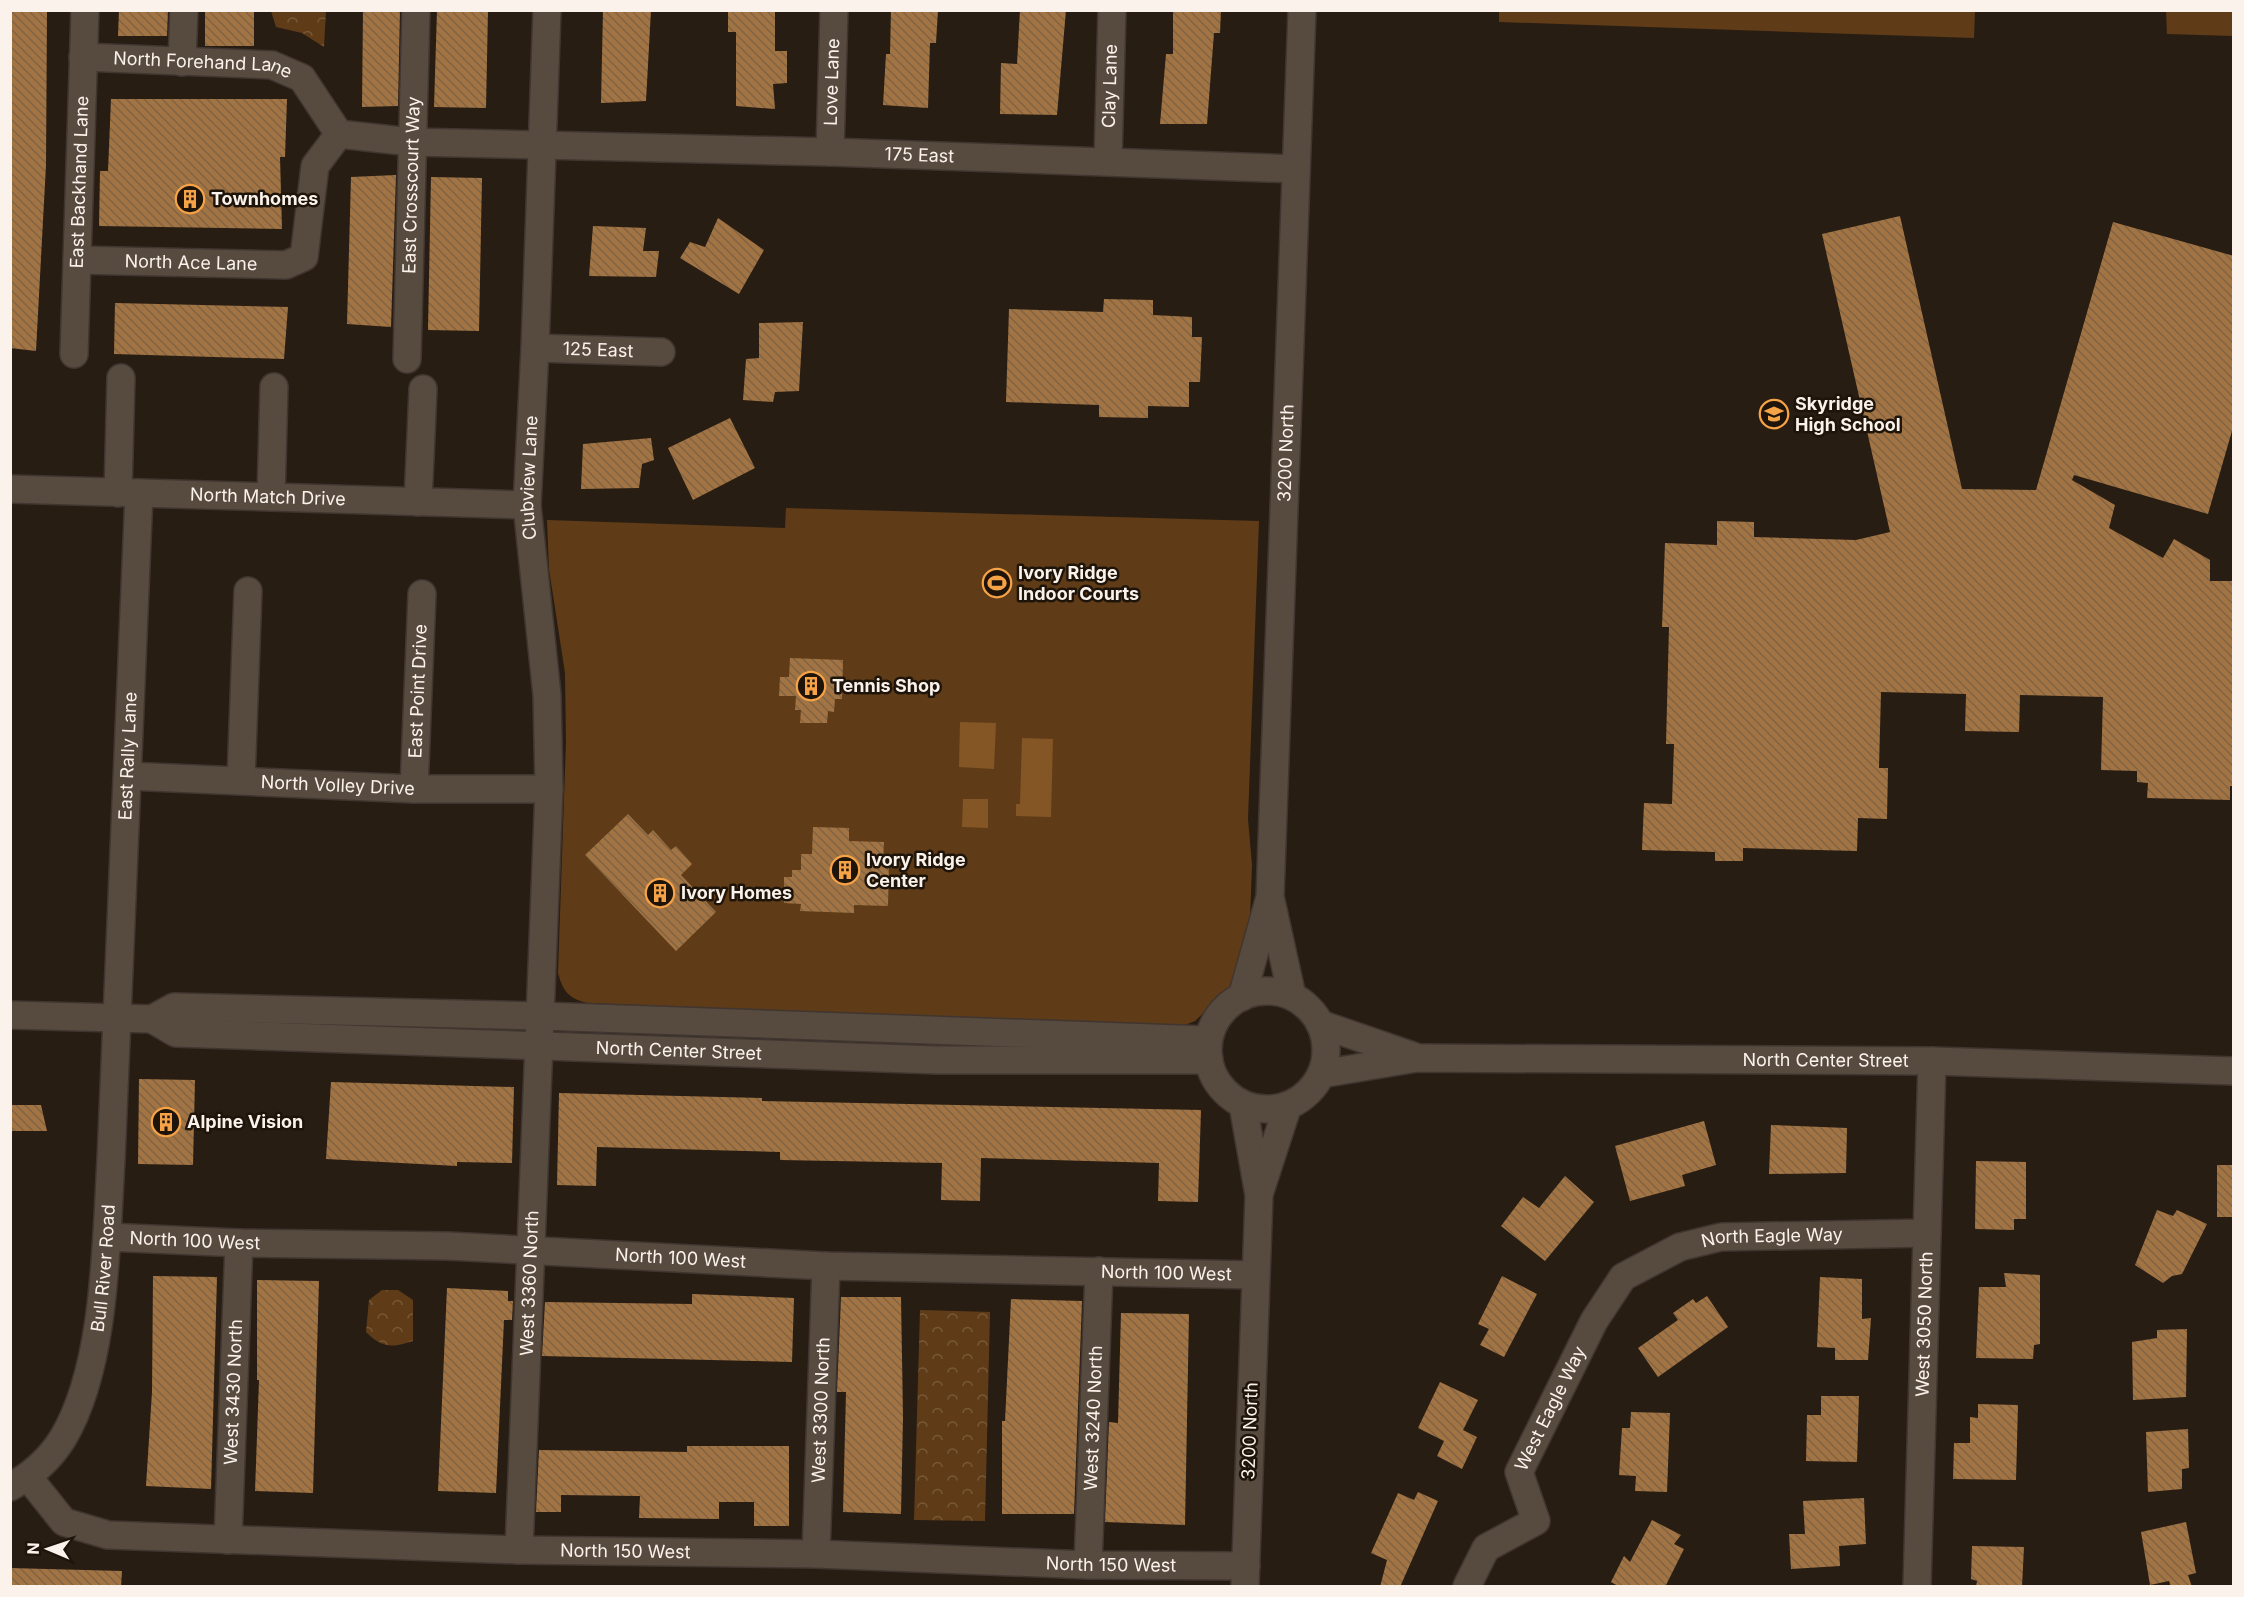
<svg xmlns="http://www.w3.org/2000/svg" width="2244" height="1597" font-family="Inter,sans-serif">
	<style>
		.park { fill: url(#park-crowns) }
		.garden { fill: #5f3c17 }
		.water { fill: #845625 }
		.building { fill: url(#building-back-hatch) }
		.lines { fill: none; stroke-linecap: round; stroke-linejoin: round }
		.minor-casing { stroke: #403630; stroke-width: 30 }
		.minor { stroke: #574a3f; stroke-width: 27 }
		.labels { text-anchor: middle; stroke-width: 5; stroke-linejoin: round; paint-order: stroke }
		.street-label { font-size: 18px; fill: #faf2eb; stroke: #1e140a }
		.poi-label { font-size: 18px; font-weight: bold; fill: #faf2eb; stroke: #1e140a; text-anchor: start }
	</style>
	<defs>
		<pattern id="park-crowns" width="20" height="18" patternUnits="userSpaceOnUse" patternTransform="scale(1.5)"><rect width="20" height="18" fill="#5f3c17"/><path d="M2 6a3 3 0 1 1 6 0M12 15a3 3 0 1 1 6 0" fill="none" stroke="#775939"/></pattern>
		<pattern id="building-back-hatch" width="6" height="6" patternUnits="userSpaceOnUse" patternTransform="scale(1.5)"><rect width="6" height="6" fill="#a37443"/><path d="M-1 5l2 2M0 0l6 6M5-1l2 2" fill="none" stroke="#806344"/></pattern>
	</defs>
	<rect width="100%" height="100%" fill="#281d13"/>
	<path class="park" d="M 271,11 L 326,11 L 324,47 L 302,33 L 276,27 Z
		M 382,1290 L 398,1290 L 413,1300 L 413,1341 C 392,1348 382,1348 366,1332 L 369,1300 Z
		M 920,1310 L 990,1312 L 985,1521 L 914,1520 Z"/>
	<path class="garden" d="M 1499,11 L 1974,10 L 1975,11 L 1974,38 L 1499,22 Z
		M 2166,11 L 2233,11 L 2233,36 L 2167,34 Z
		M 786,508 L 1259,521 L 1248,819 L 1252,865 L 1249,945 L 1237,981 L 1195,1021 L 1180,1027 L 587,1003 C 568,998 563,991 558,973 L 566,742 L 565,673 L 549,569 L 547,520 L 785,528 Z"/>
	<path class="water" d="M 960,722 L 996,723 L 994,769 L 959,767 Z
		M 1022,738 L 1053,739 L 1051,817 L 1016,816 L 1016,804 L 1020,804 Z
		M 963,799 L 988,799 L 988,828 L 962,827 Z"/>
	<path class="building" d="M 10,10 L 47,10 L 46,165 L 36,351 L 10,348 Z
		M 119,10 L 168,10 L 167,36 L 118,36 Z
		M 205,10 L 254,10 L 254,46 L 205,46 Z
		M 363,10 L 400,10 L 398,106 L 362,107 Z
		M 437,10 L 488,10 L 486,108 L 434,107 Z
		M 603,10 L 651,10 L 646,101 L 601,103 Z
		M 728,10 L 775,10 L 775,51 L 787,51 L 787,83 L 773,84 L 775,109 L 736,106 L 736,32 L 728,32 Z
		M 891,10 L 938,10 L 936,43 L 930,43 L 928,108 L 883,105 L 886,54 L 890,54 Z
		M 1020,10 L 1066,10 L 1057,115 L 1000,114 L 1001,63 L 1017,64 Z
		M 1173,10 L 1221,10 L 1220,33 L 1214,33 L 1207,124 L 1160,124 L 1166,54 L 1173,54 Z
		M 111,99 L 287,99 L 285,157 L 280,157 L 282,229 L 99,226 L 100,171 L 108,171 Z
		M 396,175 L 391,327 L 347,324 L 351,177 Z
		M 431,177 L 482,178 L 479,331 L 428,330 Z
		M 1900,216 L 1962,489 L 2036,490 L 2113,222 L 2234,256 L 2234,424 L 2208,514 L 2074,475 L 2072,480 L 2115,505 L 2109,528 L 2163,558 L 2174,539 L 2210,560 L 2210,581 L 2234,581 L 2234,786 L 2230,786 L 2230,800 L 2147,798 L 2148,783 L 2137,782 L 2137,771 L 2101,770 L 2103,697 L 2020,695 L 2019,732 L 1965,731 L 1966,694 L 1881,692 L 1879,768 L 1888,768 L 1887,819 L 1858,818 L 1857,851 L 1743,848 L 1743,861 L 1715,861 L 1715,852 L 1642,850 L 1644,803 L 1672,804 L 1674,744 L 1666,744 L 1669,627 L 1662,627 L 1665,543 L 1717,545 L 1717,521 L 1754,522 L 1754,537 L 1856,540 L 1890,532 L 1822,234 Z
		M 718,218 L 764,250 L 739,294 L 680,258 L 690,242 L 705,247 Z
		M 593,226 L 646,228 L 643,251 L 659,251 L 656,277 L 589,276 Z
		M 1104,299 L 1153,300 L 1153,315 L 1192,317 L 1192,337 L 1202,337 L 1200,382 L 1189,382 L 1189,407 L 1148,406 L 1148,418 L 1099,417 L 1099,405 L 1006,402 L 1009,309 L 1103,312 Z
		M 115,303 L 288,307 L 284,359 L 114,354 Z
		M 803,322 L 799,391 L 775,392 L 773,402 L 743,400 L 746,359 L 759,358 L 759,323 Z
		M 730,418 L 755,468 L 693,500 L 668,448 Z
		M 651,438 L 654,460 L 642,464 L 639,488 L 581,489 L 583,444 Z
		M 790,658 L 843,660 L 842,699 L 835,699 L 834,712 L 828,711 L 827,723 L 800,723 L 801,710 L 795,710 L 796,696 L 779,696 L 780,677 L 789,677 Z
		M 628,814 L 648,835 L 653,830 L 671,850 L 676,846 L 692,864 L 681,875 L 716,912 L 676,951 L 585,855 Z
		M 813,827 L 849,828 L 849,841 L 884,842 L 883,862 L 889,863 L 888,906 L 854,905 L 854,913 L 800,911 L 801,904 L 784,903 L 784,877 L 792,877 L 792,870 L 801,870 L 801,854 L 812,854 Z
		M 139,1079 L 195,1080 L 193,1165 L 138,1164 Z
		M 331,1082 L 514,1087 L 512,1163 L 457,1162 L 457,1166 L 326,1159 Z
		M 559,1093 L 762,1098 L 762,1101 L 1201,1110 L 1198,1202 L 1158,1201 L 1159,1163 L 981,1158 L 980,1201 L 941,1200 L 942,1163 L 780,1160 L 780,1152 L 597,1147 L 596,1186 L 557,1185 Z
		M 10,1105 L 41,1105 L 47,1131 L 10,1131 Z
		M 1704,1121 L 1716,1165 L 1682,1175 L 1685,1186 L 1630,1201 L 1615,1146 Z
		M 1771,1125 L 1847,1128 L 1846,1173 L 1769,1174 Z
		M 1976,1161 L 2026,1162 L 2026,1219 L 2014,1219 L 2014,1230 L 1975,1229 Z
		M 2217,1165 L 2234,1165 L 2234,1217 L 2217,1217 Z
		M 1565,1176 L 1594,1202 L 1545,1261 L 1501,1226 L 1523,1197 L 1539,1208 Z
		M 2157,1210 L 2173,1216 L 2177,1210 L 2207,1224 L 2182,1274 L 2172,1276 L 2163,1283 L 2135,1265 Z
		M 2004,1273 L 2040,1275 L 2040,1344 L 2034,1345 L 2033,1359 L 1976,1358 L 1979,1287 L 2006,1287 Z
		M 153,1276 L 217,1277 L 211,1489 L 146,1486 L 152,1392 Z
		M 1502,1276 L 1537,1294 L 1504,1357 L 1480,1345 L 1489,1329 L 1478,1324 Z
		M 1820,1277 L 1862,1279 L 1862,1319 L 1871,1318 L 1868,1360 L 1835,1360 L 1835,1348 L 1817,1347 Z
		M 257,1280 L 319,1281 L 313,1493 L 255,1491 L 259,1380 L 257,1380 Z
		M 447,1288 L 508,1291 L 508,1301 L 513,1301 L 512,1320 L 504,1320 L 496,1493 L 438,1491 Z
		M 692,1294 L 794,1298 L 792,1362 L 542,1356 L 545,1302 L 692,1304 Z
		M 1707,1296 L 1728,1327 L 1658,1377 L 1638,1348 L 1678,1320 L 1673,1313 L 1693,1299 L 1696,1303 Z
		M 841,1297 L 901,1297 L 903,1417 L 901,1514 L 843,1512 L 846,1392 L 837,1392 Z
		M 1011,1299 L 1082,1301 L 1074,1514 L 1002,1514 L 1002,1421 L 1005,1421 Z
		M 1121,1313 L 1189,1314 L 1185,1525 L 1105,1522 L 1109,1422 L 1118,1423 Z
		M 2187,1329 L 2186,1397 L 2133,1400 L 2132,1342 L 2157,1338 L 2157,1330 Z
		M 1440,1382 L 1478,1400 L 1463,1430 L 1477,1437 L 1462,1469 L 1437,1456 L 1444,1441 L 1418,1428 Z
		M 1821,1396 L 1859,1396 L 1857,1462 L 1806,1461 L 1807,1415 L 1821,1415 Z
		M 1978,1404 L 2018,1405 L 2016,1480 L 1953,1479 L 1954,1443 L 1970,1443 L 1970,1417 L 1978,1418 Z
		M 1631,1412 L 1670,1413 L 1667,1492 L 1635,1491 L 1636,1476 L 1619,1475 L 1622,1428 L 1630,1428 Z
		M 2188,1429 L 2189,1468 L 2182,1469 L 2182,1489 L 2148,1492 L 2146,1432 Z
		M 687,1446 L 789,1446 L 789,1526 L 754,1526 L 754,1502 L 719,1502 L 719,1519 L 639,1518 L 640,1496 L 561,1495 L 561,1512 L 536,1512 L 539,1450 L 687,1452 Z
		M 1418,1492 L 1438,1501 L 1400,1587 L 1380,1587 L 1387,1560 L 1371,1553 L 1398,1493 L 1414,1500 Z
		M 1864,1498 L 1866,1544 L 1839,1546 L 1840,1566 L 1791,1569 L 1789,1534 L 1805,1534 L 1803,1501 Z
		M 1652,1520 L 1681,1535 L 1674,1544 L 1684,1549 L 1665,1587 L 1620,1587 L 1611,1582 L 1624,1556 L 1630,1562 Z
		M 2186,1522 L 2196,1573 L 2188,1575 L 2192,1587 L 2171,1587 L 2169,1581 L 2150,1585 L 2141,1532 Z
		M 1972,1546 L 2024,1547 L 2022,1587 L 1976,1587 L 1977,1581 L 1971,1579 Z
		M 10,1568 L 122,1571 L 121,1587 L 10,1587 Z"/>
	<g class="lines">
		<g class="minor-casing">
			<g id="minor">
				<path id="s1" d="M 83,57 L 272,65 L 302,78 L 339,134 L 411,142 L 830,152 L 1296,169"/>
				<path d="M 182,62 L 184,10"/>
				<path id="s2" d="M 830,152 L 834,10"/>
				<path id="s3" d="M 1108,161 L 1112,10"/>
				<path id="s4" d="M 77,260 L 286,265 L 304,257 L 315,166 L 339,134"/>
				<path id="s5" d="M 535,348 L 661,352"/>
				<path id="s6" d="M 74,354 L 85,10"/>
				<path id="s7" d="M 407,359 L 416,10"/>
				<path id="s8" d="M 10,489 L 527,505"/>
				<path d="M 118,493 L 121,378"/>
				<path d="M 271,497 L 274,387"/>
				<path d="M 418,502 L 423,389"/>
				<path id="s9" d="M 128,776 L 414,789 L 549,789"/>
				<path d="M 241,780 L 248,591"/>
				<path id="s10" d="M 414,789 L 422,594"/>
				<path d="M 1271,901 L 1292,996"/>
				<circle cx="1267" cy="1050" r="59"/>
				<path id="s11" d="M 1242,997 L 1270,897 L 1302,10"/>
				<path d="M 10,1015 L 152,1019 L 174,1007 L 540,1016 L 1208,1040"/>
				<path id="s12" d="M 152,1019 L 176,1033 L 937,1060 L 1209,1060"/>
				<path d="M 1320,1024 L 1413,1056"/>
				<path id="s13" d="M 1321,1074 L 1417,1058 L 1932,1061 L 2234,1071"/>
				<path d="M 1243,1105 L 1259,1195 L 1245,1586"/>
				<path d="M 1260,1191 L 1288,1105"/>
				<path id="s14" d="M 107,1237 L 239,1243 L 448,1246 L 826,1266 L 1255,1275"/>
				<path id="s15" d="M 28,1477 L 64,1522 L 108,1535 L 519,1550 L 816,1554 L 1088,1565 L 1246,1566"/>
				<path id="s16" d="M 10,1487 C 32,1475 50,1459 63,1438 C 106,1366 106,1243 111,1160 L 139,493"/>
				<path id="s17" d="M 228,1540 L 239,1243"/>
				<path id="s18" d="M 519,1550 L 549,789 L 547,695 L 527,505 L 535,348 L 547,10"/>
				<path id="s19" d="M 816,1554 L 826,1266"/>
				<path id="s20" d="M 1088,1565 L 1099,1271"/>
				<path id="s21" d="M 1467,1586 L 1486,1548 L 1536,1521 L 1519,1472 L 1594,1321 L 1623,1277 L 1680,1247 L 1721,1237 L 1927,1233"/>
				<path id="s22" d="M 1917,1586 L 1932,1061"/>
			</g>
		</g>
		<use href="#minor" class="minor"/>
	</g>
	<defs>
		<g id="building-ring" transform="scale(1.5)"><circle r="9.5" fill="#1e140a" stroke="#f6a247" stroke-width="1.5"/><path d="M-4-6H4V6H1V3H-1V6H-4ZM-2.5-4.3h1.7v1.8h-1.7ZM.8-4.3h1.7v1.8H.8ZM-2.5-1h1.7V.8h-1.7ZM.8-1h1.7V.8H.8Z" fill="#f6a247"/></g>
		<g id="school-ring" transform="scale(1.5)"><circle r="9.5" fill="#1e140a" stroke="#f6a247" stroke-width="1.5"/><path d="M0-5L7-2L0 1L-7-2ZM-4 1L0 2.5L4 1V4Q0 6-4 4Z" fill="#f6a247"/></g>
		<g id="stadium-ring" transform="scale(1.5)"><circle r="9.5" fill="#1e140a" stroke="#f6a247" stroke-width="1.5"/><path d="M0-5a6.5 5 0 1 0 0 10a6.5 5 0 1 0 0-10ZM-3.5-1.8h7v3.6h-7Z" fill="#f6a247"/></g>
	</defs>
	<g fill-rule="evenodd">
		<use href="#building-ring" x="190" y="199"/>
		<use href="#school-ring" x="1774" y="414"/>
		<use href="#stadium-ring" x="997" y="583"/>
		<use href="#building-ring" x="811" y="686"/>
		<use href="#building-ring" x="845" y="870"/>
		<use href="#building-ring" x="660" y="893"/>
		<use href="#building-ring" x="166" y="1122"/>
	</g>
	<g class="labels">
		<g class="street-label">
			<text dy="6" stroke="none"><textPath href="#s1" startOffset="120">North Forehand Lane</textPath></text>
			<text dy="6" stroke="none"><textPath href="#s2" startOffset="70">Love Lane</textPath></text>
			<text dy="6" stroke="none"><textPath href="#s3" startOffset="75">Clay Lane</textPath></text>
			<text dy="6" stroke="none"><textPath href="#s1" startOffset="870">175 East</textPath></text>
			<text dy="6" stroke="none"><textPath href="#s6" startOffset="172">East Backhand Lane</textPath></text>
			<text dy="6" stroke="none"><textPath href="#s7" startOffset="174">East Crosscourt Way</textPath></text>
			<text dy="6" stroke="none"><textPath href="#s4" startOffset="114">North Ace Lane</textPath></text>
			<text dy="6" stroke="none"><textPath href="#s5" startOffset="63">125 East</textPath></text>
			<text dy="6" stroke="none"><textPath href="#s11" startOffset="548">3200 North</textPath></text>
			<text dy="6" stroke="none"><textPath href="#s18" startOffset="1074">Clubview Lane</textPath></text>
			<text dy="6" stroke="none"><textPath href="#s8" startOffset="258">North Match Drive</textPath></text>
			<text dy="6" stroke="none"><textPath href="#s10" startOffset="98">East Point Drive</textPath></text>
			<text dy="6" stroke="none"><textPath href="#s16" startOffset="762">East Rally Lane</textPath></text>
			<text dy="6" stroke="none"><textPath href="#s9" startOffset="210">North Volley Drive</textPath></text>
			<text dy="6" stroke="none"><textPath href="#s12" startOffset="531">North Center Street</textPath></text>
			<text dy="6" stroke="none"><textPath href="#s13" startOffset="506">North Center Street</textPath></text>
			<text dy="6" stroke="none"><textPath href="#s21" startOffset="530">North Eagle Way</textPath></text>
			<text dy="6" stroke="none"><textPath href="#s14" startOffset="88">North 100 West</textPath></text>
			<text dy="6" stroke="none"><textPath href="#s14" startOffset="574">North 100 West</textPath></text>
			<text dy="6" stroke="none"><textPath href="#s16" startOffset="249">Bull River Road</textPath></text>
			<text dy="6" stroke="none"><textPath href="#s14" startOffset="1060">North 100 West</textPath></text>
			<text dy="6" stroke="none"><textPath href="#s18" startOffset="267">West 3360 North</textPath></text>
			<text dy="6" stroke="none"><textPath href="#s22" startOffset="262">West 3050 North</textPath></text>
			<text dy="6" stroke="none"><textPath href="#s17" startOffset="148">West 3430 North</textPath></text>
			<text dy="6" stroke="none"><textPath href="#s21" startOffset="222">West Eagle Way</textPath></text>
			<text dy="6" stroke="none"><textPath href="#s19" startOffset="144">West 3300 North</textPath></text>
			<text dy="6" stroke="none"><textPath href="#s20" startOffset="147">West 3240 North</textPath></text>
			<text transform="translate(1250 1431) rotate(-88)" y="6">3200 North</text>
			<text dy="6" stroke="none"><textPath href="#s15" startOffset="621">North 150 West</textPath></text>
			<text dy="6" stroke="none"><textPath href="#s15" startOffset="1107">North 150 West</textPath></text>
		</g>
		<g class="poi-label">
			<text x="211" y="205">Townhomes</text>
			<text x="1795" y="410">Skyridge<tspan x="1795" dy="21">High School</tspan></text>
			<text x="1018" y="579">Ivory Ridge<tspan x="1018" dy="21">Indoor Courts</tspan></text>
			<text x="832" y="692">Tennis Shop</text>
			<text x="866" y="866">Ivory Ridge<tspan x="866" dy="21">Center</tspan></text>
			<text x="681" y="899">Ivory Homes</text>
			<text x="187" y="1128">Alpine Vision</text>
		</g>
	</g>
	<rect width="2244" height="1597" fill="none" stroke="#faf2eb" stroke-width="24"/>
	<g transform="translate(48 1549) rotate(272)" stroke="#1e140a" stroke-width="4.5" paint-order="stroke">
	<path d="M0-4.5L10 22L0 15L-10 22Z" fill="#faf2eb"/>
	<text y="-9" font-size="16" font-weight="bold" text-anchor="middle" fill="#faf2eb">N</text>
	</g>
</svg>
